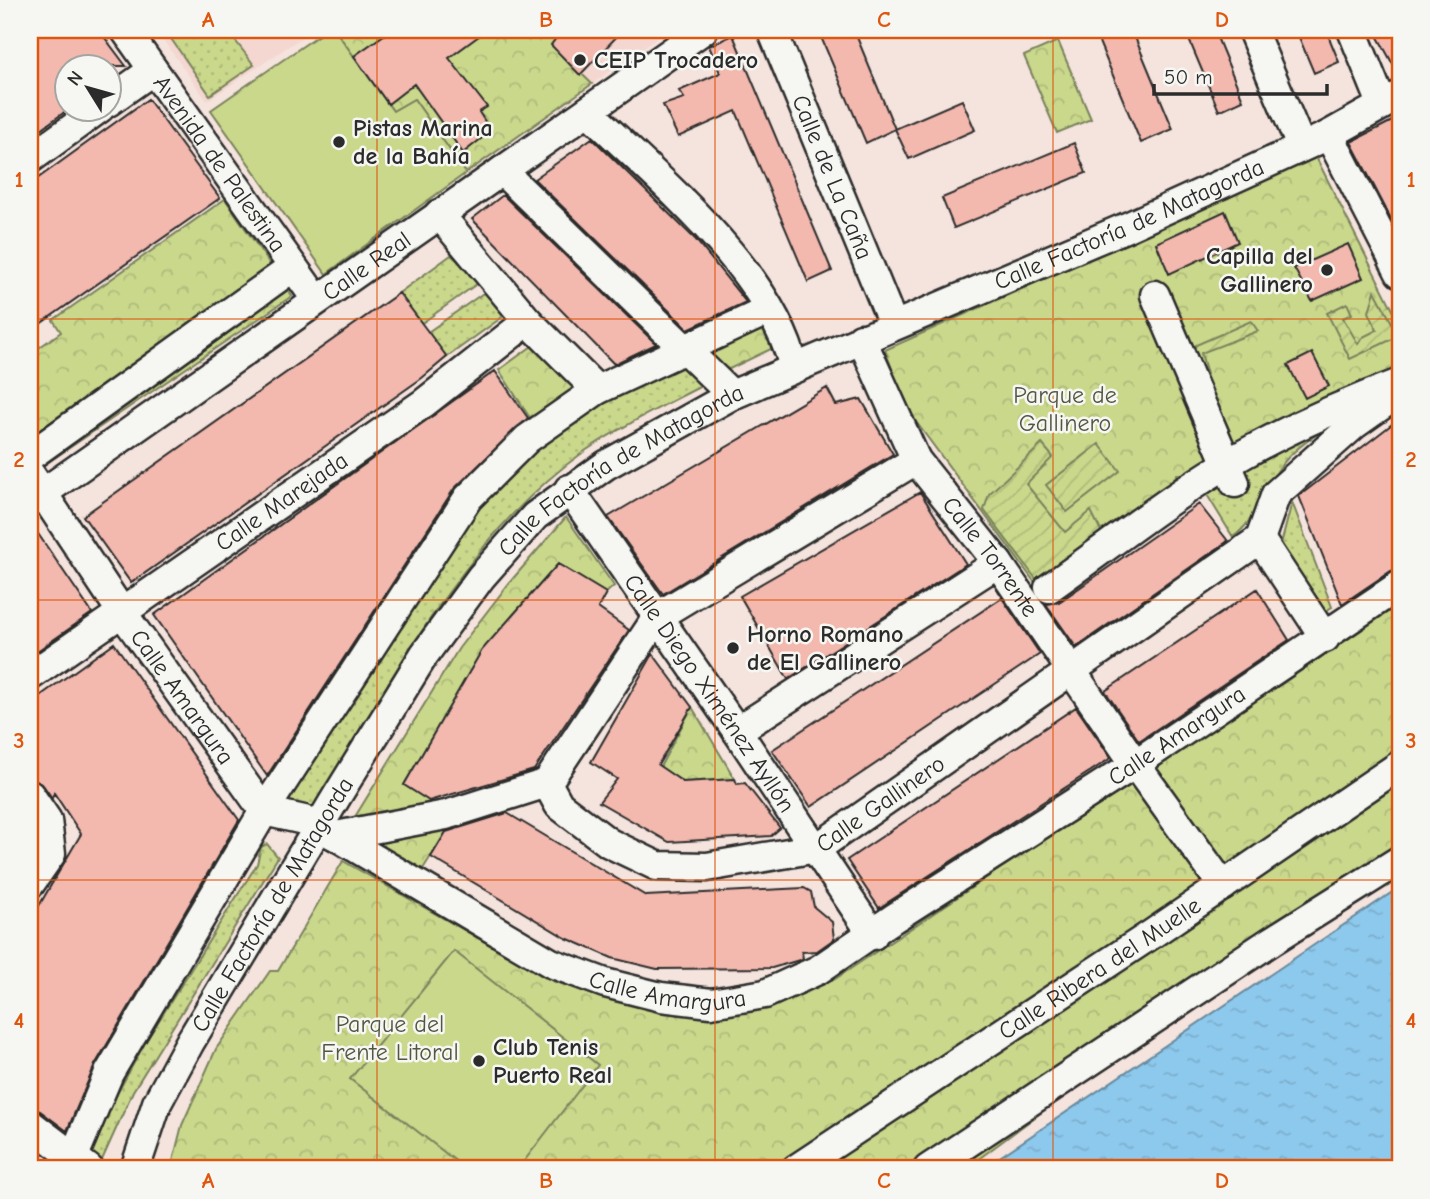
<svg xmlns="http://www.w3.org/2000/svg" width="1430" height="1199" font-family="'Comic Neue',sans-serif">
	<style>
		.built { fill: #f4d7d0 }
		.grass { fill: url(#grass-dots); stroke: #7a825c; stroke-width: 2 }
		.park { fill: url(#park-crowns); stroke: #7a825c; stroke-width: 2 }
		.garden { fill: url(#garden-furrows); stroke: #7a825c; stroke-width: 2 }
		.pitch { fill: #cad88c; stroke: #7a825c; stroke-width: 2 }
		.water { fill: url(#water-ripples); stroke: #668a9f; stroke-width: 2 }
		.building { fill: #f3b9ae; stroke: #2b2b2b; stroke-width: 2 }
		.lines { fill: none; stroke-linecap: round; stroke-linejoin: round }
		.minor-casing { stroke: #2b2b2b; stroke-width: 33 }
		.minor { stroke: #f6f6f2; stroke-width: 28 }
		.grid { fill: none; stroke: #df570e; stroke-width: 2; stroke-opacity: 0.55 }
		.poi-dot { fill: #2b2b2b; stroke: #f6f6f2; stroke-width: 2.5 }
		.labels { text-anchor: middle; stroke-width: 5; stroke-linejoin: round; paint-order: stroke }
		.poi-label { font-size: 24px; font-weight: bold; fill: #2b2b2b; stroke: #f6f6f2; text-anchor: start }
		.street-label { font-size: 24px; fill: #2b2b2b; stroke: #f6f6f2 }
		.park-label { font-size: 24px; fill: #535643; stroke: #f6f6f2 }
		.neatline { fill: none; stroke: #df570e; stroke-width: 2.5 }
		.grid-label { font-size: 23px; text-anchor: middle; font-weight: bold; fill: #df570e }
	</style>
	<defs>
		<pattern id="grass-dots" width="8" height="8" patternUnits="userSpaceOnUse" patternTransform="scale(1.75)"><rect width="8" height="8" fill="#cad88c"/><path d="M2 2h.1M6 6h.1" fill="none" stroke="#aeba79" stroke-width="1.8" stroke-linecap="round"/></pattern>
		<pattern id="park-crowns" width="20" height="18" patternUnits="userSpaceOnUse" patternTransform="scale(1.75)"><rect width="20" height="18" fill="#cad88c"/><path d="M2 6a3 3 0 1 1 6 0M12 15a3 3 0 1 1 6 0" fill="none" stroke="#aeba79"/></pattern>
		<pattern id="garden-furrows" width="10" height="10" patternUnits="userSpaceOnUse" patternTransform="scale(1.75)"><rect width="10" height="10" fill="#cad88c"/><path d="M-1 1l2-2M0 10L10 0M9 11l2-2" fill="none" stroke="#aeba79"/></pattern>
		<pattern id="water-ripples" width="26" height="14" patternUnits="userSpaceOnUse" patternTransform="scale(1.75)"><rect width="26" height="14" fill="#8dc9ed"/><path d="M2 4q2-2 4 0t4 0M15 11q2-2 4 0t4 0" fill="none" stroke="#7aadcb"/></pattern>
	</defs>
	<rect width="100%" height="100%" fill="#f5e4de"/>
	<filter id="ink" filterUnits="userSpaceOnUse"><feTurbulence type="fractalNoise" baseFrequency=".0143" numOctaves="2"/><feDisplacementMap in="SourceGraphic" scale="14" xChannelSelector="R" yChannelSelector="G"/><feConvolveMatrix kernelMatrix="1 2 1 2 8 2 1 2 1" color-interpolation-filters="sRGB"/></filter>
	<g filter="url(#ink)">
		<path class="built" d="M 156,30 L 313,30 L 207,101 Z
			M 550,30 L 669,30 L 592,84 L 551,45 L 557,37 Z"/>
		<path class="grass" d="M 165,30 L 227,30 L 254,65 L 210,95 Z
			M 451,255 L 481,281 L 422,323 L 399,293 Z
			M 489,289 L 512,310 L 447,357 L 428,332 Z
			M 686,365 L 705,384 C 665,405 623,425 585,451 C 466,534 385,690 313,813 L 278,807 L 458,533 L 529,447 L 601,398 Z
			M 1341,418 C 1323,431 1299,444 1285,461 C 1264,484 1258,520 1233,537 L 1201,485 Z
			M 1292,502 L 1332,607 L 1317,616 L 1278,556 Z
			M 267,844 L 278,857 L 133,1091 L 98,1169 L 84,1154 L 146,1041 L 257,864 L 261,847 Z"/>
		<path class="park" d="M 335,30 L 549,30 L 557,37 L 552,45 L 592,84 L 466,173 L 414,99 L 393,111 Z
			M 1058,41 L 1091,119 L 1057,133 L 1024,56 Z
			M 1316,157 L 1400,324 L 1400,373 L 1199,475 L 1177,474 L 1163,495 L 1036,584 L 908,411 L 885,350 Z
			M 225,199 L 292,296 L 47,463 L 30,437 L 30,354 L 61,332 L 53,320 Z
			M 759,325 L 773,348 L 719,374 L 700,352 Z
			M 539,341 L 584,383 L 530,418 L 499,370 Z
			M 566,517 L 614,586 L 606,593 L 558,564 L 482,650 L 404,785 L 445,811 L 451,824 L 418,877 L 345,833 L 459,648 L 510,582 Z
			M 1400,601 L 1400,854 L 1344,888 L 965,1169 L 171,1169 L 182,1125 L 216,1049 L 270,971 L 278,971 L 343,861 L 555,982 L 655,1011 L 722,1015 L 835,979 Z
			M 692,707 L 735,779 L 683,782 L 660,767 Z"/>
		<path class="garden" d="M 1375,291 L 1399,336 L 1350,359 L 1327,313 L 1347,303 L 1352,314 L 1343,318 L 1358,344 L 1363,337 L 1377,330 L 1369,312 Z
			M 1251,321 L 1258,331 L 1201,353 L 1207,374 L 1197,381 L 1188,361 L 1196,345 Z
			M 1042,444 L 1053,457 L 1026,484 L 1065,532 L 1091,511 L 1102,533 L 1036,579 L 984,510 L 989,494 Z
			M 1099,444 L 1120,471 L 1067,512 L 1046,485 Z"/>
		<path class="pitch" d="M 326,30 L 335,30 L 393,111 L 414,99 L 466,173 L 326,274 L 211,110 Z
			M 454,951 L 598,1065 L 518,1169 L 466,1169 L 350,1079 Z"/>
		<path class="water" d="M 1400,887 L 1400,1169 L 982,1169 Z"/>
		<path class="building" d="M 30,30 L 99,30 L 126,66 L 66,66 L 66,111 L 30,137 Z
			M 391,30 L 487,30 L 449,58 L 487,107 L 479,112 L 491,131 L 463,153 L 414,84 L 388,104 L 354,56 Z
			M 562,30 L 623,30 L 580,75 L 551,45 Z
			M 818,30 L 854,30 L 895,129 L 866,143 Z
			M 1094,30 L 1132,30 L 1173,129 L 1141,143 Z
			M 1185,30 L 1214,30 L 1243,100 L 1219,111 Z
			M 1296,30 L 1326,30 L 1339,62 L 1314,73 Z
			M 1374,30 L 1400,30 L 1400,77 Z
			M 733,35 L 832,271 L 808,282 L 736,111 L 678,137 L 663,105 L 684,98 L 679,91 L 720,73 L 709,46 Z
			M 148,99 L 220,198 L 30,331 L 30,184 Z
			M 962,100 L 975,130 L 909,159 L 895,129 Z
			M 1400,117 L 1400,236 L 1351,142 Z
			M 592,138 L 696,240 L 746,302 L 688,329 L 534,179 Z
			M 1074,143 L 1086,173 L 954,228 L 942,198 Z
			M 503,195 L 656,344 L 614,364 L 472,219 Z
			M 1225,211 L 1238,242 L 1169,274 L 1156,243 Z
			M 1348,244 L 1363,278 L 1312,301 L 1294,268 Z
			M 399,293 L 447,357 L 422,378 L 131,583 L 83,516 Z
			M 1312,353 L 1329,386 L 1305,398 L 1288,365 Z
			M 495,371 L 528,418 L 454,489 L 267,776 L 154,615 Z
			M 827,388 L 836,405 L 861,399 L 893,454 L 663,594 L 608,517 Z
			M 1400,418 L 1400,569 L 1391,571 L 1342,604 L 1299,496 Z
			M 920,492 L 966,564 L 788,679 L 740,596 Z
			M 1199,504 L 1228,541 L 1076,647 L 1046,604 L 1059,602 Z
			M 30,522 L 92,613 L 30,656 Z
			M 558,564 L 606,593 L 598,608 L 629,630 L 534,770 L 429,801 L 404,785 L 482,650 Z
			M 1257,589 L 1289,640 L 1139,741 L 1105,691 Z
			M 1002,598 L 1040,654 L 811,807 L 772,750 Z
			M 114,643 L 239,820 L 95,1065 L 67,1131 L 40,1111 L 30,1108 L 30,921 L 81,834 L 54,793 L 52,798 L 43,785 L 30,779 L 30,703 Z
			M 653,654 L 692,707 L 658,765 L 683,782 L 735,779 L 737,784 L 745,783 L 780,828 L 771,836 L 669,842 L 599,802 L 617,779 L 591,762 Z
			M 1076,707 L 1111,758 L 879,908 L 847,860 Z
			M 507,813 L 646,896 L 804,888 L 811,892 L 814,907 L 832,922 L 834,939 L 817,951 L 802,952 L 803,959 L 772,968 L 657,969 L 612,958 L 566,938 L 431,857 L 446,832 Z"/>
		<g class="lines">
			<g class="minor-casing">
				<g id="minor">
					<path id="s1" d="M 125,30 L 316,299"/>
					<path id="s2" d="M 772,30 L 893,324"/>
					<path d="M 1252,30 L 1301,146"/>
					<path d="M 1352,30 L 1382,104"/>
					<path d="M 108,102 L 153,70"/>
					<path d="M 588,111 C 659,181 770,269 794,368"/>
					<path d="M 1329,135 L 1400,273"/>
					<path d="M 30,159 L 100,108"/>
					<path d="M 502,171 L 732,395"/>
					<path d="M 439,214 L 528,321 L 597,390"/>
					<path d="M 1155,295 L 1235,483"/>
					<path id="s3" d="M 861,338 L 916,460 L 998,563 L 1135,764 L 1223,886"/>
					<path d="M 30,456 L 292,268"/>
					<path id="s4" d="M 916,460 L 658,616 L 547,783 L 559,805 L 609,843 L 657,866 L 707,867 L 817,848 L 1260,539"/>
					<path id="s5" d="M 30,474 L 121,611 L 264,811 L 304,820 L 336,836 L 551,963 L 605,983 L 661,997 L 711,1003 L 765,994 L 818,970 L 894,918 L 1135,764 L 1400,585"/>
					<path id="s6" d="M 569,489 L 737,731 L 873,935"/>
					<path id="s7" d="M 30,502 L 703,30"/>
					<path d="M 1260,539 L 1276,494 L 1355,424 L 1396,395"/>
					<path d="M 1260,539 L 1325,638"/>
					<path d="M 1049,588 C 1113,543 1175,493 1244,454 C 1294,426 1346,403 1400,383"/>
					<path id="s8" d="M 30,676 L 424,403 L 528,321"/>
					<path d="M 737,731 L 998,563"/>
					<path d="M 30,795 L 47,820 L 51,854 L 30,884"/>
					<path d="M 336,836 L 446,815 L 547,783"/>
					<path d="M 30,1124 L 89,1169"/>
					<path d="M 74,1156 L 109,1073 L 264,811 L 468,498 L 527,439 L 597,390 L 769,310"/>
					<path id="s9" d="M 135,1169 L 157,1103 L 190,1042 L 337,796 L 424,655 L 481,577 L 535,516 L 606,465 L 732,395 L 1127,227 L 1329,135 L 1400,95"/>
					<path id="s10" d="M 796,1169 L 1152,934 L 1400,765"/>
					<path d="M 928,1169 L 1273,940 L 1400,860"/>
				</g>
			</g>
			<use href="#minor" class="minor"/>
		</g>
	</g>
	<path class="grid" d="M 377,30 L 377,1169M 715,30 L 715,1169M 1053,30 L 1053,1169M 30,319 L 1400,319M 30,600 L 1400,600M 30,880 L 1400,880"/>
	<g class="poi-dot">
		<circle cx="580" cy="60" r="7"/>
		<circle cx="339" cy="142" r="7"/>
		<circle cx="1327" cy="270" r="7"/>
		<circle cx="733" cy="648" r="7"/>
		<circle cx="479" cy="1061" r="7"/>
	</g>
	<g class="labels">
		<g class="poi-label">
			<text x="594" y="68">CEIP Trocadero</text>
			<text x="353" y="136">Pistas Marina<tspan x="353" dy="28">de la Bahía</tspan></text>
			<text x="1313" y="264" text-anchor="end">Capilla del<tspan x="1313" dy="28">Gallinero</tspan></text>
			<text x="747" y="642">Horno Romano<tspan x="747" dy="28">de El Gallinero</tspan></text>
			<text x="493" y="1055">Club Tenis<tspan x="493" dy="28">Puerto Real</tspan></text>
		</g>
		<g class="street-label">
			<text dy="8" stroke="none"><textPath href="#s1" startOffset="164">Avenida de Palestina</textPath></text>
			<text dy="8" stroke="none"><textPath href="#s2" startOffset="159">Calle de La Caña</textPath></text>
			<text dy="8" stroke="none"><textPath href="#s9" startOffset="1433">Calle Factoría de Matagorda</textPath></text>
			<text dy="8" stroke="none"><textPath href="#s7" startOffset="411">Calle Real</textPath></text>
			<text dy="8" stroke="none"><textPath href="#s9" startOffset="866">Calle Factoría de Matagorda</textPath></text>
			<text dy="8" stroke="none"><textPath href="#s8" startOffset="306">Calle Marejada</textPath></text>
			<text dy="8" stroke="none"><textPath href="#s3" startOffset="256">Calle Torrente</textPath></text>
			<text dy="8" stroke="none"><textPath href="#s6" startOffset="248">Calle Diego Ximénez Ayllón</textPath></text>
			<text dy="8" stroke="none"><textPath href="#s5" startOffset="270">Calle Amargura</textPath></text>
			<text dy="8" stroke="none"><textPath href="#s5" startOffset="1444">Calle Amargura</textPath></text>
			<text dy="8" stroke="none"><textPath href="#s4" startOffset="882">Calle Gallinero</textPath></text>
			<text dy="8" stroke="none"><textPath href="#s9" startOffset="299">Calle Factoría de Matagorda</textPath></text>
			<text dy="8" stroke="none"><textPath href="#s10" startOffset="364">Calle Ribera del Muelle</textPath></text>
			<text dy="8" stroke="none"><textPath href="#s5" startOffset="858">Calle Amargura</textPath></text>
		</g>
		<g class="park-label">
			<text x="1065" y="403">Parque de<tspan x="1065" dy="28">Gallinero</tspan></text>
			<text x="390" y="1032">Parque del<tspan x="390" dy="28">Frente Litoral</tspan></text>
		</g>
	</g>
	<rect width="1430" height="1199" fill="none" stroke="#f6f6f2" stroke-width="77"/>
	<g transform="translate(88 88) rotate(307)"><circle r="33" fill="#f6f6f2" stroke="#a5a5a2" stroke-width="2"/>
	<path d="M0-5L12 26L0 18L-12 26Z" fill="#2b2b2b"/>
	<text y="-10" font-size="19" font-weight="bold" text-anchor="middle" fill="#2b2b2b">N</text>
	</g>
	<path d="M1154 84v10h173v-10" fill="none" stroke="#2b2b2b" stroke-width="3.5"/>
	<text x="1164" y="84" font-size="21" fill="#2b2b2b" stroke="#f6f6f2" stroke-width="5" paint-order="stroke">50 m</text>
	<rect x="38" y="38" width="1354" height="1122" class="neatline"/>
	<g class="grid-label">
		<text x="208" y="27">A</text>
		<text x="546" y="27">B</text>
		<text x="884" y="27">C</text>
		<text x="1222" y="27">D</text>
		<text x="19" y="187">1</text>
		<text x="1411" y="187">1</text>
		<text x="19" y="467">2</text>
		<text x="1411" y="467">2</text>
		<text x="19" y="748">3</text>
		<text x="1411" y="748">3</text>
		<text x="19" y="1028">4</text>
		<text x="1411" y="1028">4</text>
		<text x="208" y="1188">A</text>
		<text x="546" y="1188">B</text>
		<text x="884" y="1188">C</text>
		<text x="1222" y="1188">D</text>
	</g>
</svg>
